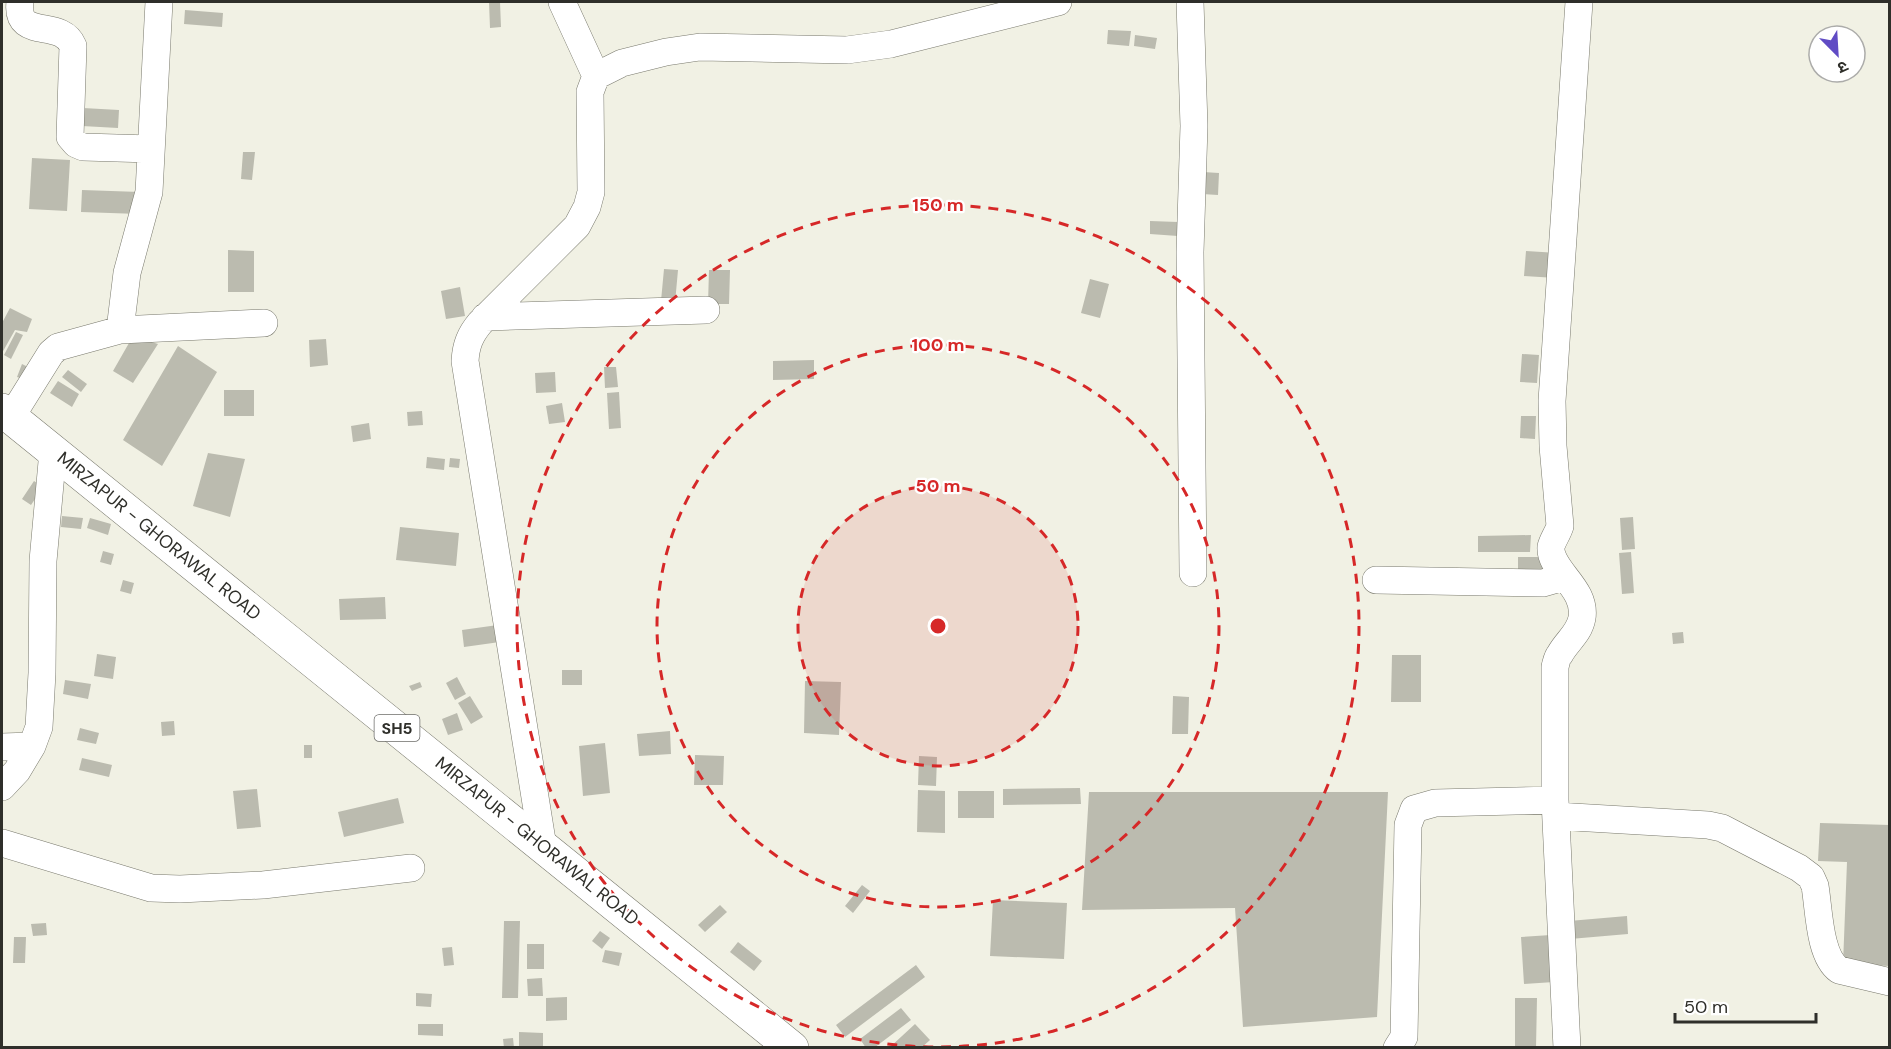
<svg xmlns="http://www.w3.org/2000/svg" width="1891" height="1049" font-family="'DM Sans','Noto Sans Devanagari',sans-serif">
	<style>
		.building { fill: #bbbbaf }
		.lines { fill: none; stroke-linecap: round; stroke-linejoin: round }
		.minor-casing { stroke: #79796d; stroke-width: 28 }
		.major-casing { stroke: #79796d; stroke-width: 34 }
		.minor { stroke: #fff; stroke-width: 27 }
		.major { stroke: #fff; stroke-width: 33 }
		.ring { fill: none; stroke: #d62828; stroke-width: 3; stroke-dasharray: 10 8 }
		.labels { text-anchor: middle; stroke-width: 4.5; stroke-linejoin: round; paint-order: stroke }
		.shield { fill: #fff; stroke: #6d6d6a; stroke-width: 1.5 }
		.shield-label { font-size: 16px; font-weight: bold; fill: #2f2f2a }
		.street-label { font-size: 18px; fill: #2f2f2a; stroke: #fff }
		.centre { fill: #d62828; stroke: #fff; stroke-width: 3 }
		.ring-label { font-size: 18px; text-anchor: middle; font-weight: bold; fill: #d62828; stroke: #fff; stroke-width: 4.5; stroke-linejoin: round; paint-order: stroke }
	</style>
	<rect width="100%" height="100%" fill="#f1f1e4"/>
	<path class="building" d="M 489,2 L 500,2 L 501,27 L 490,28 Z
		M 185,10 L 223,13 L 222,27 L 184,24 Z
		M 1108,30 L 1131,31 L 1129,46 L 1107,44 Z
		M 1135,35 L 1157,38 L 1155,49 L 1134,46 Z
		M 83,108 L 119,110 L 118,128 L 82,126 Z
		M 243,152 L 255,152 L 252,180 L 241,179 Z
		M 32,158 L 70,160 L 67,211 L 29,209 Z
		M 1203,172 L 1219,173 L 1218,195 L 1202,194 Z
		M 82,190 L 140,192 L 139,214 L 81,212 Z
		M 1150,221 L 1178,222 L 1178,236 L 1150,234 Z
		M 228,250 L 254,251 L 254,292 L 228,292 Z
		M 1526,251 L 1558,253 L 1556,278 L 1524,276 Z
		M 664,269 L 678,270 L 675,303 L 661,301 Z
		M 709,270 L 730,270 L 729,304 L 708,304 Z
		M 1090,279 L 1109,284 L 1100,318 L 1081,313 Z
		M 460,287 L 465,316 L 446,319 L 441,291 Z
		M 10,308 L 32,319 L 27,332 L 15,330 L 2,353 L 2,323 Z
		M 16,332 L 23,335 L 11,359 L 4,355 Z
		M 133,336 L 158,344 L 133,383 L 113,371 Z
		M 326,339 L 328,365 L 310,367 L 309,340 Z
		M 178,346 L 217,372 L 162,466 L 123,440 Z
		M 1522,354 L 1539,355 L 1537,383 L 1520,382 Z
		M 814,360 L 814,379 L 773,380 L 773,361 Z
		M 22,364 L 30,368 L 26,380 L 17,377 Z
		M 604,367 L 616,367 L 618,387 L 605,388 Z
		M 68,370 L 87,384 L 81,392 L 62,377 Z
		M 555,372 L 556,392 L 536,393 L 535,373 Z
		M 58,381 L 79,394 L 72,407 L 50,393 Z
		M 224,390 L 254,390 L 254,416 L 224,416 Z
		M 619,392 L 621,428 L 609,429 L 607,393 Z
		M 562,403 L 565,422 L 549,424 L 546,406 Z
		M 422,411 L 423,425 L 408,426 L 407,412 Z
		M 1521,416 L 1536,416 L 1535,439 L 1520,438 Z
		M 369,423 L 371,439 L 353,442 L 351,426 Z
		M 208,453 L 245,459 L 230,517 L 193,506 Z
		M 427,457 L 445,459 L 444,470 L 426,468 Z
		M 450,458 L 460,459 L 459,468 L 449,467 Z
		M 34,481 L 43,487 L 31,505 L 22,499 Z
		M 62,516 L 83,518 L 81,529 L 61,527 Z
		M 1633,517 L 1635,549 L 1622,550 L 1620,518 Z
		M 90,518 L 111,524 L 108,535 L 87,528 Z
		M 400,527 L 459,533 L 456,566 L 396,560 Z
		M 1531,535 L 1530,552 L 1478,552 L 1478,536 Z
		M 103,551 L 114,554 L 111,565 L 100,562 Z
		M 1631,552 L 1634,593 L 1622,594 L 1619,553 Z
		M 1518,557 L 1545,557 L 1545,571 L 1518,571 Z
		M 123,580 L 134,583 L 131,594 L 120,591 Z
		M 385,597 L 386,619 L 340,620 L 339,599 Z
		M 505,624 L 507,641 L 464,647 L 462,630 Z
		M 1683,632 L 1684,643 L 1673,644 L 1672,633 Z
		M 97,654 L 116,657 L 113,679 L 94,676 Z
		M 1392,655 L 1421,655 L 1421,702 L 1391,702 Z
		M 562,670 L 582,670 L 582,685 L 562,685 Z
		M 457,677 L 466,694 L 455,700 L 446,683 Z
		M 65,680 L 91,684 L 88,699 L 63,694 Z
		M 805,681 L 841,682 L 839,735 L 804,733 Z
		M 420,682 L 422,687 L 412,691 L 409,686 Z
		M 470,696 L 483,717 L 471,724 L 458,703 Z
		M 1173,696 L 1189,697 L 1188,734 L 1172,734 Z
		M 457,713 L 463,730 L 448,735 L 442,719 Z
		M 174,721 L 175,735 L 162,736 L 161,722 Z
		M 80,728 L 99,733 L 96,744 L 77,740 Z
		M 670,731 L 671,754 L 639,756 L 637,734 Z
		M 605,743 L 610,793 L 583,796 L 579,746 Z
		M 304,745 L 312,745 L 312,758 L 304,758 Z
		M 695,755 L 724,756 L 723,785 L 694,785 Z
		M 919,756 L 937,757 L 936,786 L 918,785 Z
		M 82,758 L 112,765 L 109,777 L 79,770 Z
		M 1080,788 L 1081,804 L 1003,805 L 1003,789 Z
		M 257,789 L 261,827 L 237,829 L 233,791 Z
		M 918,790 L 945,791 L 945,833 L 917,832 Z
		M 958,791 L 994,791 L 994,818 L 958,818 Z
		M 1089,792 L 1388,792 L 1377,1017 L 1243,1027 L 1235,908 L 1082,910 Z
		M 398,798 L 404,823 L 344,837 L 338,812 Z
		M 1820,823 L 1890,825 L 1890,966 L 1843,964 L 1847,862 L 1818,861 Z
		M 862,885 L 870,891 L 853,913 L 845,906 Z
		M 993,900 L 1067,903 L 1064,959 L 990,956 Z
		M 720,905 L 727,912 L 705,932 L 698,925 Z
		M 1627,916 L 1628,934 L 1570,939 L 1569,921 Z
		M 504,921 L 520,921 L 518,998 L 502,998 Z
		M 46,923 L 47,935 L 33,936 L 31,924 Z
		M 600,931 L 610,938 L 602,949 L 592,941 Z
		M 1551,935 L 1554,982 L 1524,984 L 1521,937 Z
		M 14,937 L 26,937 L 25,963 L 13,963 Z
		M 738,942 L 762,961 L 754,971 L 730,952 Z
		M 527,944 L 544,944 L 544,969 L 527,969 Z
		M 452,947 L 454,965 L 444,966 L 442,948 Z
		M 605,950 L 622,953 L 619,966 L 602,962 Z
		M 916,965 L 925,977 L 845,1037 L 836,1025 Z
		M 542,978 L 543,996 L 528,996 L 527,979 Z
		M 416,993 L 432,994 L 431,1007 L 416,1006 Z
		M 567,997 L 567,1020 L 546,1021 L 546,998 Z
		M 1515,998 L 1537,998 L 1536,1048 L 1515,1048 Z
		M 901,1008 L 911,1020 L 874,1048 L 866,1048 L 860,1039 Z
		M 418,1024 L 443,1024 L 443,1036 L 418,1035 Z
		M 915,1024 L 930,1040 L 921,1048 L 889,1048 Z
		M 519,1032 L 543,1033 L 543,1048 L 519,1048 Z
		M 513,1038 L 514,1048 L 504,1048 L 503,1039 Z"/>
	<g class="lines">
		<g class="minor-casing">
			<path id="minor" d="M 20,2 C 15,42 61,17 73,46 L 70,137 L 76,144 L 83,147 L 151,149
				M 562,2 L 596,76
				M 1190,2 L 1194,126 L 1190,252 L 1193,573
				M 485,317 L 706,310
				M 120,330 L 264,323
				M 11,417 L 51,353 L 58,347 L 120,330 L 127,273 L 149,192 L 159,2
				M 1376,580 L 1543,583 L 1564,577
				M 2,747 L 32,746
				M 2,787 L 17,771 L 32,746 L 39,727 L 42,673 L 43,561 L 53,451
				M 1556,816 L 1708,825 L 1722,828 L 1799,868 L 1811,877 L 1815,886 C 1819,909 1819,956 1839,970 L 1890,982
				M 2,843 L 151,888 L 180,889 L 263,885 L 411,868
				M 543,847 L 465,361 C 466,345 470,335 480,323 L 577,226 L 587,207 L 591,192 L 590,92 L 596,76 L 622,63 L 666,52 L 700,47 L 847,50 L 891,44 L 1058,2
				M 1397,1048 L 1404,1037 L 1408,825 L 1414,809 L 1435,803 L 1555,800
				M 1567,1048 L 1555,800 L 1555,667 C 1556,663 1557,657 1560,654 C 1567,641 1579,634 1582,618 C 1587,588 1549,570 1551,547 C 1552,541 1558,533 1560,526 L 1553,446 L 1552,401 L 1579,2"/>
		</g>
		<g class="major-casing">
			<path id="major" d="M 2,410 L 792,1048"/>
		</g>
		<use href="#minor" class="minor"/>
		<use href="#major" class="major"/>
	</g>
	<circle cx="938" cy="626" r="140" fill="#d62828" fill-opacity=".12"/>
	<g class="ring">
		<circle cx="938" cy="626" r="140"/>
		<circle cx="938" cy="626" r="281"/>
		<circle cx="938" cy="626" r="421"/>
	</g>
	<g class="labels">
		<rect class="shield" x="374.5" y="715" width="45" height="26" rx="4.5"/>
		<g class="shield-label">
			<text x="397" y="734">SH5</text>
		</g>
		<g class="street-label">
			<text transform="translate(159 536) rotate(39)" y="6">MIRZAPUR - GHORAWAL ROAD</text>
			<text transform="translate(537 841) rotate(39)" y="6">MIRZAPUR - GHORAWAL ROAD</text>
		</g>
	</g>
	<circle cx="938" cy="626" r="9" class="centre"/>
	<g class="ring-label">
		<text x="938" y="211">150 m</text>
		<text x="938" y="351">100 m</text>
		<text x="938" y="492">50 m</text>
	</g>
	<rect width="1891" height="1049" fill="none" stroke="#2f2f2a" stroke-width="6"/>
	<g transform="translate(1837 54) rotate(156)"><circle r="28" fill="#ffffff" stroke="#acacaa" stroke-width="1.5"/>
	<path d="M0-4.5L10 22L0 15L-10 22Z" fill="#604bc4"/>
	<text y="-9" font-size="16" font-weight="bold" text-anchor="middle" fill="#2f2f2a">उ</text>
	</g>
	<path d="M1675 1013v9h141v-9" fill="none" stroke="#2f2f2a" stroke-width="3"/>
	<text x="1684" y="1013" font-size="18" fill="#2f2f2a" stroke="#ffffff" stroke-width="4.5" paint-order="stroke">50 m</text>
</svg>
